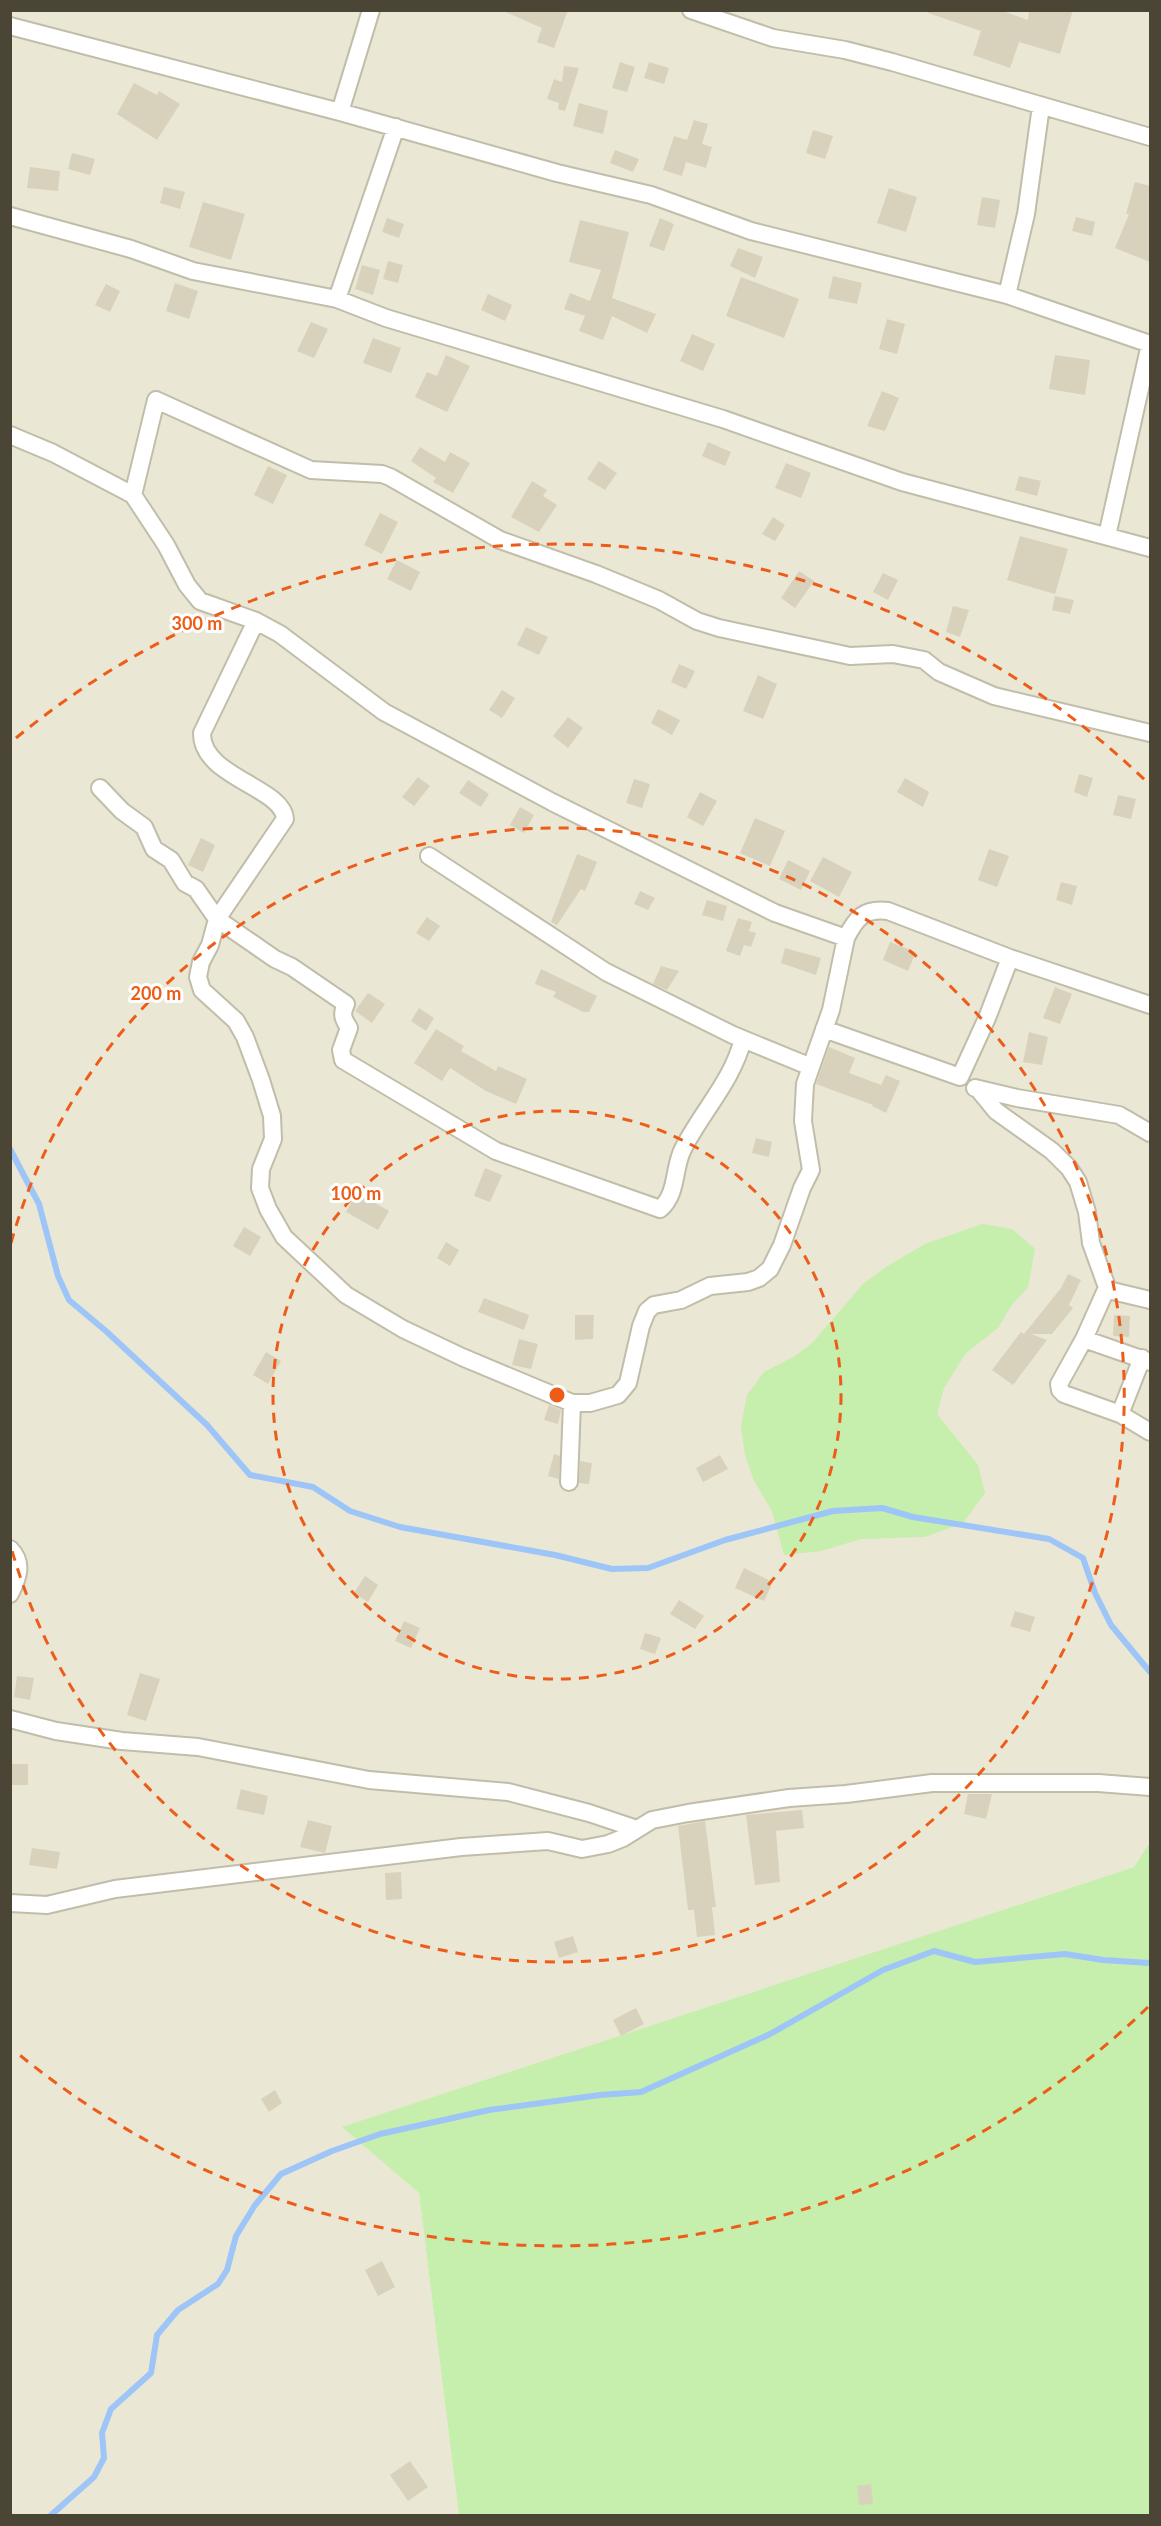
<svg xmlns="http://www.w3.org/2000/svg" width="1161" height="2526" font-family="Lato,sans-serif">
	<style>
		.residential { fill: #eae7d5 }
		.green { fill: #c6eeac }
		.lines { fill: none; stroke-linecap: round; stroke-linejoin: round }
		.stream { stroke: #9ec5f8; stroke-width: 6 }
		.building { fill: #d8d2bc }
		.street-casing { stroke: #c2bda9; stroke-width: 20 }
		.street { stroke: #fff; stroke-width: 16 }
		.ring { fill: none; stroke: #ed5c18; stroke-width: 3; stroke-dasharray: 10 8 }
		.centre { fill: #ed5c18; stroke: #fff; stroke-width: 3 }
		.ring-label { font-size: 18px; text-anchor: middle; font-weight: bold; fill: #ed5c18; stroke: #fff; stroke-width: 6; stroke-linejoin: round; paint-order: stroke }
	</style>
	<rect width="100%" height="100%" fill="#f5f3e8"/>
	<path class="residential" d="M 11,11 L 1150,11 L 1150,1842 L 1134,1867 L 343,2127 L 419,2193 L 459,2515 L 11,2516 Z"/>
	<path class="green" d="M 982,1224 L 1012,1229 L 1035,1249 L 1028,1287 L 1011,1306 L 998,1328 L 966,1353 L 944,1388 L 937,1414 L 978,1465 L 985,1493 L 963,1523 L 925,1537 L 861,1539 L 821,1551 L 784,1555 L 772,1511 L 754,1481 L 745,1455 L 741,1426 L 747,1395 L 764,1372 L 795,1356 L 812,1343 L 864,1283 L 889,1265 L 925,1244 Z
		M 1150,1842 L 1150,2515 L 459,2515 L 419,2193 L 342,2127 L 1134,1867 Z"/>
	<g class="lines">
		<path class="stream" d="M 10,1149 L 39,1204 L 58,1276 L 69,1300 L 107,1332 L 207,1425 L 250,1475 L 313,1487 L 350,1511 L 400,1527 L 555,1555 L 612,1569 L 648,1568 L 725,1540 L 833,1511 L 882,1508 L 913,1517 L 1049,1539 L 1083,1558 L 1095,1593 L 1111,1625 L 1150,1672
			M 50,2516 L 94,2477 L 104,2458 L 102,2433 L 111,2409 L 151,2373 L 157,2335 L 178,2310 L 218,2284 L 227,2270 L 236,2236 L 255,2205 L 281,2174 L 332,2151 L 380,2134 L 489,2110 L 600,2095 L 641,2092 L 770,2034 L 883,1970 L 934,1951 L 975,1962 L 1065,1954 L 1103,1960 L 1150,1963"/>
	</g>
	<path class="building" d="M 501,10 L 568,10 L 554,48 L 537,42 L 542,28 Z
		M 929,10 L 1000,10 L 1028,20 L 1029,10 L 1073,10 L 1060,54 L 1019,42 L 1010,68 L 973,55 L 981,31 L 928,13 Z
		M 620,62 L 635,67 L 627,92 L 612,88 Z
		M 649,62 L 669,68 L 664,84 L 644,78 Z
		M 564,66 L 579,68 L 565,111 L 558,109 L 559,103 L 547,99 L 554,79 L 562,82 Z
		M 134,83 L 157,95 L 159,91 L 180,104 L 157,140 L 117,114 Z
		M 579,103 L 608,111 L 603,134 L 573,126 Z
		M 694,120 L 708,124 L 702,144 L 712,147 L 706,168 L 686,162 L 682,176 L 663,170 L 674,136 L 687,140 Z
		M 813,130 L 833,136 L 825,159 L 806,153 Z
		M 615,150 L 639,159 L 633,172 L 610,163 Z
		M 72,153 L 95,159 L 90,175 L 68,169 Z
		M 30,167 L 60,171 L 58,191 L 27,188 Z
		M 1135,182 L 1150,186 L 1150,262 L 1115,248 L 1129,214 L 1126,214 Z
		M 164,187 L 185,192 L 180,209 L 160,203 Z
		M 889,188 L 917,197 L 906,232 L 877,223 Z
		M 982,197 L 1000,200 L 995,228 L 977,225 Z
		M 203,202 L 245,214 L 231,260 L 189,247 Z
		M 1076,217 L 1095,222 L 1092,236 L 1072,231 Z
		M 387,218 L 404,224 L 399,238 L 382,232 Z
		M 660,218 L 674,224 L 664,251 L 649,246 Z
		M 580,220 L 629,232 L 612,298 L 656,314 L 647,333 L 612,316 L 603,340 L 579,331 L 585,316 L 564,309 L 570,293 L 590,301 L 601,270 L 569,262 Z
		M 738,248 L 763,257 L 755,278 L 730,266 Z
		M 388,261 L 403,265 L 398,283 L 383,279 Z
		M 362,265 L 380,270 L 373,295 L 355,289 Z
		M 833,276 L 862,283 L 857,304 L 828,298 Z
		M 741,277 L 799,299 L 784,338 L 726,316 Z
		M 175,283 L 198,291 L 189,319 L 166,311 Z
		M 106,284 L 120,291 L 110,312 L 95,305 Z
		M 488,294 L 512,305 L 505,321 L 481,310 Z
		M 887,319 L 905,324 L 897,354 L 879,349 Z
		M 311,322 L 328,329 L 314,358 L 297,351 Z
		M 692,334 L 715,344 L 703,371 L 680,361 Z
		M 373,338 L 401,348 L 391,373 L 363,363 Z
		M 446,355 L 470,366 L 447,412 L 415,397 L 427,372 L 437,376 Z
		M 1055,355 L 1090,360 L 1085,395 L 1049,389 Z
		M 882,391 L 899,398 L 885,431 L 867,426 Z
		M 708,442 L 731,452 L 725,466 L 702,456 Z
		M 420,447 L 445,462 L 450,452 L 470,463 L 453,493 L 433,482 L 436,478 L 411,461 Z
		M 599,461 L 617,473 L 605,490 L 587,479 Z
		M 786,463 L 811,473 L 801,498 L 775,488 Z
		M 268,466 L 287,475 L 273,504 L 254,495 Z
		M 1019,476 L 1041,481 L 1037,496 L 1015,490 Z
		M 532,481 L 547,490 L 543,496 L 557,505 L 539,532 L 511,517 Z
		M 380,513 L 398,522 L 382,554 L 364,545 Z
		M 773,517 L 785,525 L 775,541 L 762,534 Z
		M 1020,536 L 1068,549 L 1055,594 L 1007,580 Z
		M 397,560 L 420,572 L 411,591 L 387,579 Z
		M 799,571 L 814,581 L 795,608 L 781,598 Z
		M 883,573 L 898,580 L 888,600 L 873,592 Z
		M 1055,596 L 1074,600 L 1070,614 L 1052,610 Z
		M 953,606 L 969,610 L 960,637 L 946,632 Z
		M 526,627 L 548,637 L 539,655 L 517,645 Z
		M 679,664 L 695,671 L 686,689 L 671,682 Z
		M 758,675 L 777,684 L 763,719 L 743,711 Z
		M 502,690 L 515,698 L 502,718 L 489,710 Z
		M 658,709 L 680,720 L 672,735 L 651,723 Z
		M 568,717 L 583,728 L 568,748 L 553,736 Z
		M 1079,774 L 1093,778 L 1087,797 L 1074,792 Z
		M 418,777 L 430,786 L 414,806 L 402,797 Z
		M 905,778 L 929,792 L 923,807 L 897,792 Z
		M 634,779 L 650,784 L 642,808 L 626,803 Z
		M 468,780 L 489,794 L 481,807 L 459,793 Z
		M 700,792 L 717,801 L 703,826 L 687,817 Z
		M 1118,795 L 1136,799 L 1131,819 L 1113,815 Z
		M 520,807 L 534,815 L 524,833 L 510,825 Z
		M 755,818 L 785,831 L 770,866 L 740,853 Z
		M 201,838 L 215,845 L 203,872 L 188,865 Z
		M 989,849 L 1009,856 L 997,887 L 978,880 Z
		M 577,854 L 597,862 L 585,891 L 581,889 L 557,925 L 551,922 Z
		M 823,857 L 852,872 L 839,897 L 810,881 Z
		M 788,860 L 810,871 L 801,890 L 779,879 Z
		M 1061,882 L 1077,886 L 1072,905 L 1056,900 Z
		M 640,891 L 655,898 L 648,910 L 634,904 Z
		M 707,900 L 727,906 L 723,921 L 702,915 Z
		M 427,917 L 440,926 L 429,941 L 416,933 Z
		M 738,918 L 752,922 L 749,931 L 756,933 L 751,947 L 744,945 L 740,956 L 726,951 Z
		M 890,942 L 916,952 L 908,971 L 883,960 Z
		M 785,948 L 821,958 L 816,975 L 781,963 Z
		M 661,966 L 679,971 L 667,990 L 653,984 Z
		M 541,969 L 597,996 L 589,1012 L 583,1012 L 553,997 L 556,992 L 535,984 Z
		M 1055,987 L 1072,994 L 1060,1024 L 1043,1018 Z
		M 368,993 L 385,1004 L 372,1023 L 355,1011 Z
		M 419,1008 L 434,1018 L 426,1031 L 411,1021 Z
		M 436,1029 L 464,1046 L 461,1051 L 496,1071 L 498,1066 L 527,1079 L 516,1104 L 486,1091 L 450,1068 L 442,1081 L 414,1063 Z
		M 1029,1032 L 1048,1037 L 1042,1065 L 1023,1062 Z
		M 829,1047 L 855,1058 L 849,1073 L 881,1085 L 886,1075 L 900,1081 L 886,1113 L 872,1106 L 873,1105 L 816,1084 Z
		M 756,1138 L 772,1142 L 769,1157 L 752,1153 Z
		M 485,1168 L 502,1175 L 490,1202 L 474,1196 Z
		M 357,1192 L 389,1211 L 378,1230 L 346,1212 Z
		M 244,1227 L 261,1237 L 250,1256 L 233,1246 Z
		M 446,1242 L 459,1250 L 450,1266 L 437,1258 Z
		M 1068,1274 L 1081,1280 L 1069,1305 L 1073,1308 L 1052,1334 L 1031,1334 L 1047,1340 L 1013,1385 L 992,1370 L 1021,1332 L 1024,1334 L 1061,1288 Z
		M 484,1298 L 529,1315 L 524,1330 L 478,1312 Z
		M 575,1315 L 594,1315 L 593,1339 L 575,1340 Z
		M 1114,1315 L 1130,1316 L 1129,1337 L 1113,1336 Z
		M 519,1339 L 538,1344 L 531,1369 L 512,1365 Z
		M 266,1352 L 281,1361 L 268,1384 L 253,1375 Z
		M 549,1405 L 561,1410 L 558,1424 L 544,1420 Z
		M 554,1454 L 560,1456 L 559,1479 L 548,1476 Z
		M 720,1455 L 728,1469 L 703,1482 L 696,1468 Z
		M 580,1461 L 592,1463 L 589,1484 L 579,1483 Z
		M 744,1568 L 773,1582 L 764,1601 L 735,1588 Z
		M 365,1576 L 378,1585 L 368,1602 L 354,1593 Z
		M 679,1600 L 704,1616 L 695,1629 L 670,1614 Z
		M 1015,1611 L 1035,1617 L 1030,1632 L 1010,1626 Z
		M 404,1621 L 420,1628 L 411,1648 L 395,1641 Z
		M 645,1633 L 661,1638 L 655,1654 L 640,1649 Z
		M 140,1673 L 160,1679 L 146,1721 L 127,1715 Z
		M 17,1676 L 34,1678 L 30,1700 L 14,1697 Z
		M 10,1764 L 28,1764 L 28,1785 L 10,1785 Z
		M 241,1789 L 268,1796 L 264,1815 L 236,1809 Z
		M 968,1794 L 992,1794 L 986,1819 L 964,1814 Z
		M 802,1810 L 804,1828 L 776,1831 L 780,1882 L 755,1885 L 746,1815 Z
		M 308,1820 L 332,1826 L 325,1853 L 300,1847 Z
		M 705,1821 L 716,1907 L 712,1907 L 715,1935 L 697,1937 L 694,1910 L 688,1910 L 678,1826 Z
		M 32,1848 L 60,1852 L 57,1869 L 29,1865 Z
		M 401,1872 L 402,1899 L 386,1900 L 385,1873 Z
		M 573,1936 L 578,1952 L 559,1958 L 554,1942 Z
		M 636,2008 L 644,2024 L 621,2036 L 613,2020 Z
		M 275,2090 L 282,2103 L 269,2112 L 261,2099 Z
		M 382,2261 L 395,2287 L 378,2296 L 365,2270 Z
		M 410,2461 L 428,2487 L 408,2501 L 390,2475 Z
		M 871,2484 L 873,2504 L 859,2505 L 857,2486 Z"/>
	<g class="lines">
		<g class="street-casing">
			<path id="street" d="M 691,10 L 773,38 L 845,50 L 892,62 L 1150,137
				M 10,26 L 340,112 L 557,173 L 651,195 L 751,231 L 1007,295 L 1150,344
				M 340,112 L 371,10
				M 10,216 L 131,249 L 193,271 L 337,299 L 386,318 L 723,419 L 902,482 L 1150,548
				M 1007,295 L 1026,214 L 1041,106
				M 337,299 L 396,127
				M 10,435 L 53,453 L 133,495 L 156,400 L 311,470 L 382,474 L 390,477 L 500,540 L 596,574 L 659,600 L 697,621 L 719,628 L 850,656 L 893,654 L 924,660 L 939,672 L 994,696 L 1150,733
				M 133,495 L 166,545 L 187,585 L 200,601 L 256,621 L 280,634 L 384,712 L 552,802 L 775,913 L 846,938 C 856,918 864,908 888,911 L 1010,958 L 1150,1005
				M 1107,536 L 1150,344
				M 256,621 L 202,733 C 201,777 283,787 285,819 L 217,919 L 210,945 L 201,962 L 198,977 L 202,990 L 236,1021 L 245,1037 L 261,1080 L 272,1116 L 273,1139 L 261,1169 L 260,1188 L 268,1209 L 284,1237 L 346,1295 L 403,1329 L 462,1357 L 572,1403 L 590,1403 L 618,1395 L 628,1383 L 641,1326 L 647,1311 L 654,1305 L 681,1300 L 710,1286 L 748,1282 L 759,1278 L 770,1269 L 782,1245 L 802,1188 L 811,1170 L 803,1121 L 805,1084 L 831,1010 L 846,938
				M 100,788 L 122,811 L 144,827 L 154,849 L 171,860 L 185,883 L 196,889 L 217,919 L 275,959 L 292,967 L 346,1004 C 341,1014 343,1019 349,1028 L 341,1050 L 343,1060 L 496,1151 L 660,1209 C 678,1194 673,1168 683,1149 C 702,1111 732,1082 743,1039
				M 429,856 L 606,972 L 733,1035 L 811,1067
				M 824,1029 L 960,1077 L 987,1018 L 1010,958
				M 975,1088 L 1017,1098 L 1119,1115 L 1150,1133
				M 978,1089 L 996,1111 L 1052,1151 L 1069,1168 L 1078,1182 L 1087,1212 L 1091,1243 L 1108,1290
				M 1108,1290 L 1105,1292 L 1084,1339 L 1059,1384 L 1060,1390 L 1064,1394 L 1120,1414 L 1150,1432
				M 1108,1290 L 1150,1300
				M 1084,1339 L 1150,1362
				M 1120,1414 L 1142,1358
				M 569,1482 L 572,1403
				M 10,1549 C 24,1563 18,1578 10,1594
				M 10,1719 L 56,1731 L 122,1741 L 198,1747 L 369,1780 L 508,1792 L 589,1813 L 637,1829
				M 10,1903 L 47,1905 L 115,1889 L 461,1847 L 548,1841 L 582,1849 L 608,1844 L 623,1838 L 652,1820 L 688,1813 L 789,1798 L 846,1794 L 932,1783 L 1098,1783 L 1150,1787"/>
		</g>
		<use href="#street" class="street"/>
	</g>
	<g class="ring">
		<circle cx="557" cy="1395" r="284"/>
		<path d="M11 1243A567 567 0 1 1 11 1547"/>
		<path d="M1148 2007A851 851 0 0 1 16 2052M16 738A851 851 0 0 1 1148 783"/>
	</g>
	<circle cx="557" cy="1395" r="9" class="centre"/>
	<g class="ring-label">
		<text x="197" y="630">300 m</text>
		<text x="156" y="1000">200 m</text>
		<text x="356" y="1200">100 m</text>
	</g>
	<rect width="1161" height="2526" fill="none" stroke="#4a4535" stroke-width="24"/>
</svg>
